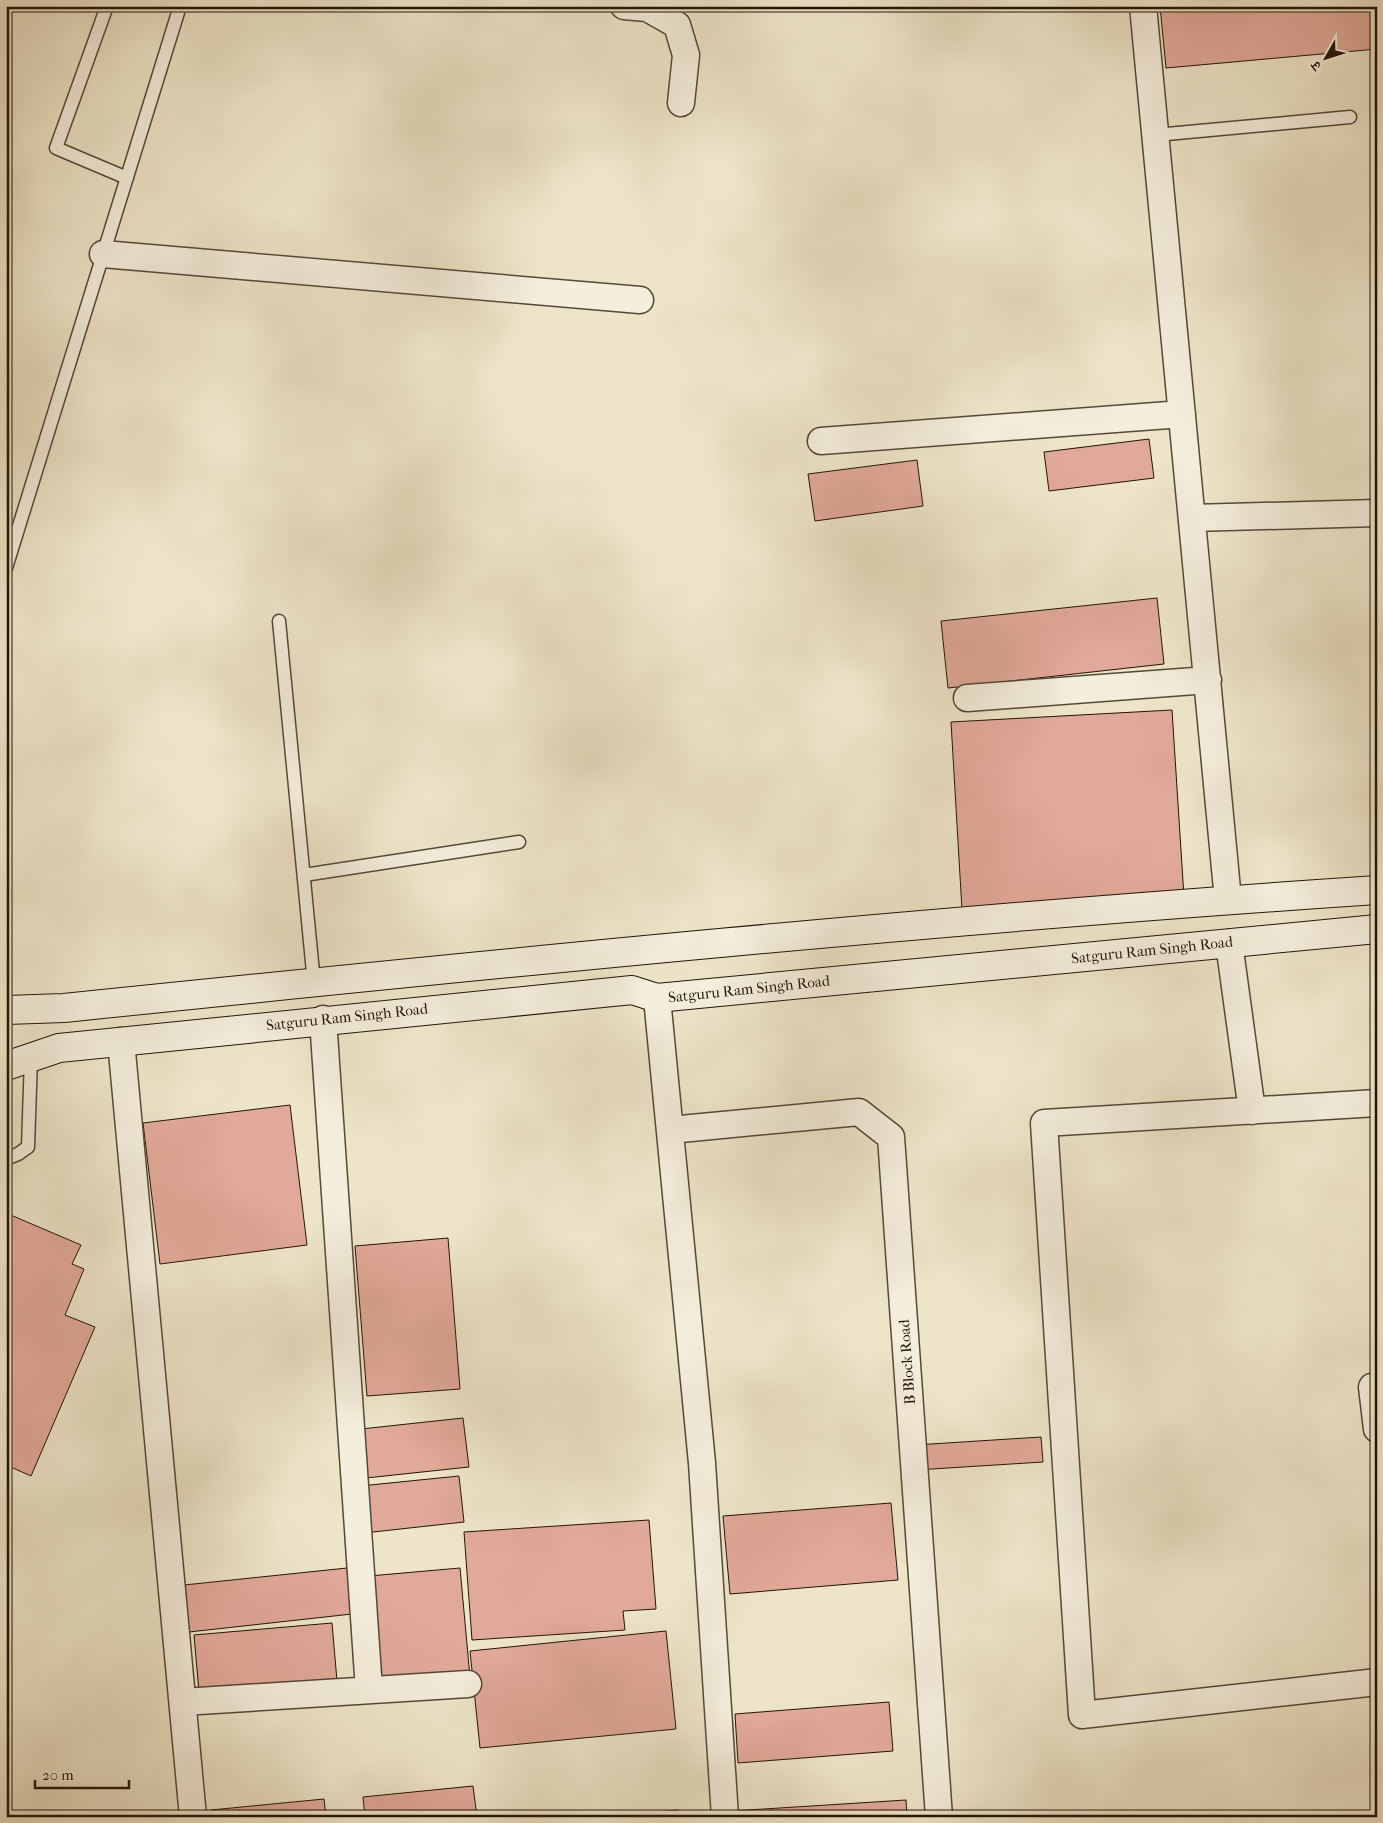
<svg xmlns="http://www.w3.org/2000/svg" width="1383" height="1823" font-family="'IM FELL French Canon','Noto Serif Devanagari',serif">
	<style>
		.building { fill: #e1a999; stroke: #231407 }
		.lines { fill: none; stroke-linecap: round; stroke-linejoin: round }
		.lane-casing { stroke: #564838; stroke-width: 15 }
		.street-casing { stroke: #564838; stroke-width: 29 }
		.secondary-casing { stroke: #231407; stroke-width: 30 }
		.lane { stroke: #f4eedc; stroke-width: 12 }
		.street { stroke: #f4eedc; stroke-width: 26 }
		.secondary { stroke: #f4eedc; stroke-width: 28 }
		.labels { text-anchor: middle; stroke-width: 4.5; stroke-linejoin: round; paint-order: stroke }
		.street-label { font-size: 15px; fill: #231407; stroke: #f4eedc }
	</style>
	<rect width="100%" height="100%" fill="#eee5c9"/>
	<filter id="stains"><feTurbulence type="fractalNoise" baseFrequency=".004" numOctaves="4"/><feColorMatrix values="0 0 0 0 .2 0 0 0 0 .09 0 0 0 0 .02 0 0 0 .5 -.17"/></filter>
	<radialGradient id="worn" r=".72"><stop offset=".6" stop-color="#630" stop-opacity="0"/><stop offset="1" stop-color="#630" stop-opacity=".3"/></radialGradient>
	<path class="building" d="M 1160,6 L 1377,6 L 1377,49 L 1166,68 Z
		M 1149,439 L 1154,478 L 1049,491 L 1044,452 Z
		M 917,460 L 923,506 L 815,521 L 808,474 Z
		M 1157,598 L 1164,664 L 948,688 L 941,621 Z
		M 1172,710 L 1184,897 L 962,910 L 951,722 Z
		M 290,1105 L 307,1245 L 160,1264 L 143,1123 Z
		M 6,1213 L 81,1245 L 72,1264 L 84,1269 L 65,1315 L 95,1327 L 31,1476 L 6,1465 Z
		M 448,1238 L 460,1389 L 367,1396 L 355,1246 Z
		M 463,1418 L 469,1467 L 366,1478 L 361,1429 Z
		M 1041,1437 L 1043,1462 L 916,1470 L 915,1445 Z
		M 459,1476 L 464,1522 L 364,1533 L 360,1486 Z
		M 891,1503 L 898,1580 L 730,1594 L 723,1516 Z
		M 649,1520 L 656,1609 L 623,1611 L 625,1630 L 472,1640 L 464,1532 Z
		M 347,1568 L 352,1614 L 189,1632 L 184,1585 Z
		M 460,1568 L 470,1677 L 380,1685 L 369,1576 Z
		M 332,1623 L 337,1681 L 199,1692 L 194,1635 Z
		M 666,1631 L 676,1729 L 480,1748 L 470,1651 Z
		M 889,1702 L 893,1751 L 738,1763 L 735,1714 Z
		M 473,1786 L 477,1817 L 365,1817 L 363,1797 Z
		M 324,1799 L 326,1817 L 212,1817 L 211,1810 Z
		M 906,1800 L 907,1817 L 732,1817 L 732,1811 Z
		M 678,1810 L 679,1817 L 597,1817 Z"/>
	<g class="lines">
		<g class="lane-casing">
			<path id="lane" d="M 107,6 L 56,148 L 127,178
				M 1156,135 L 1350,117
				M 6,568 L 180,6
				M 279,621 L 314,983
				M 304,875 L 519,842
				M 6,1159 L 18,1154 L 28,1147 L 31,1057"/>
		</g>
		<g class="street-casing">
			<path id="street" d="M 624,6 L 647,8 L 677,25 L 686,55 L 681,103
				M 1143,6 L 1228,900
				M 103,254 L 640,300
				M 821,441 L 1182,414
				M 1192,518 L 1377,513
				M 967,698 L 1208,680
				M 1229,943 L 1252,1111
				M 657,998 L 702,1463 L 725,1817
				M 323,1019 L 369,1690
				M 121,1041 L 193,1817
				M 1377,1103 L 1044,1123 L 1082,1715 L 1377,1682
				M 670,1130 L 859,1112 L 891,1137 L 939,1817
				M 1372,1387 L 1377,1429
				M 183,1702 L 468,1684"/>
		</g>
		<g class="secondary-casing">
			<path id="secondary" d="M 6,1010 L 64,1008 C 501,963 938,919 1377,890
				M 6,1066 L 59,1048 L 632,990 L 657,998 L 1377,929"/>
		</g>
		<use href="#lane" class="lane"/>
		<use href="#street" class="street"/>
		<use href="#secondary" class="secondary"/>
	</g>
	<g class="labels">
		<g class="street-label">
			<text transform="translate(1152 950) rotate(-6)" y="5">Satguru Ram Singh Road</text>
			<text transform="translate(749 989) rotate(-6)" y="5">Satguru Ram Singh Road</text>
			<text transform="translate(347 1017) rotate(-6)" y="5">Satguru Ram Singh Road</text>
			<text transform="translate(907 1362) rotate(-94)" y="5">B Block Road</text>
		</g>
	</g>
	<rect width="1383" height="1823" fill="none" stroke="#eee5c9" stroke-width="25"/>
	<rect x="8" y="8" width="1368" height="1808" fill="none" stroke="#231407" stroke-width="2.5"/>
	<rect x="12" y="12" width="1358" height="1798" fill="none" stroke="#231407"/>
	<g transform="translate(1326 58) rotate(231)" stroke="#f4eedc" stroke-width="4" paint-order="stroke">
	<path d="M0-4L9 19L0 12L-9 19Z" fill="#231407"/>
	<text y="-8" font-size="14" font-weight="bold" text-anchor="middle" fill="#231407">उ</text>
	</g>
	<path d="M35 1780v8h94v-8" fill="none" stroke="#231407" stroke-width="2.5"/>
	<text x="42" y="1780" font-size="15" fill="#231407" stroke="#f4eedc" stroke-width="4" paint-order="stroke">20 m</text>
	<rect width="100%" height="100%" filter="url(#stains)"/>
	<rect width="100%" height="100%" fill="url(#worn)"/>
</svg>
